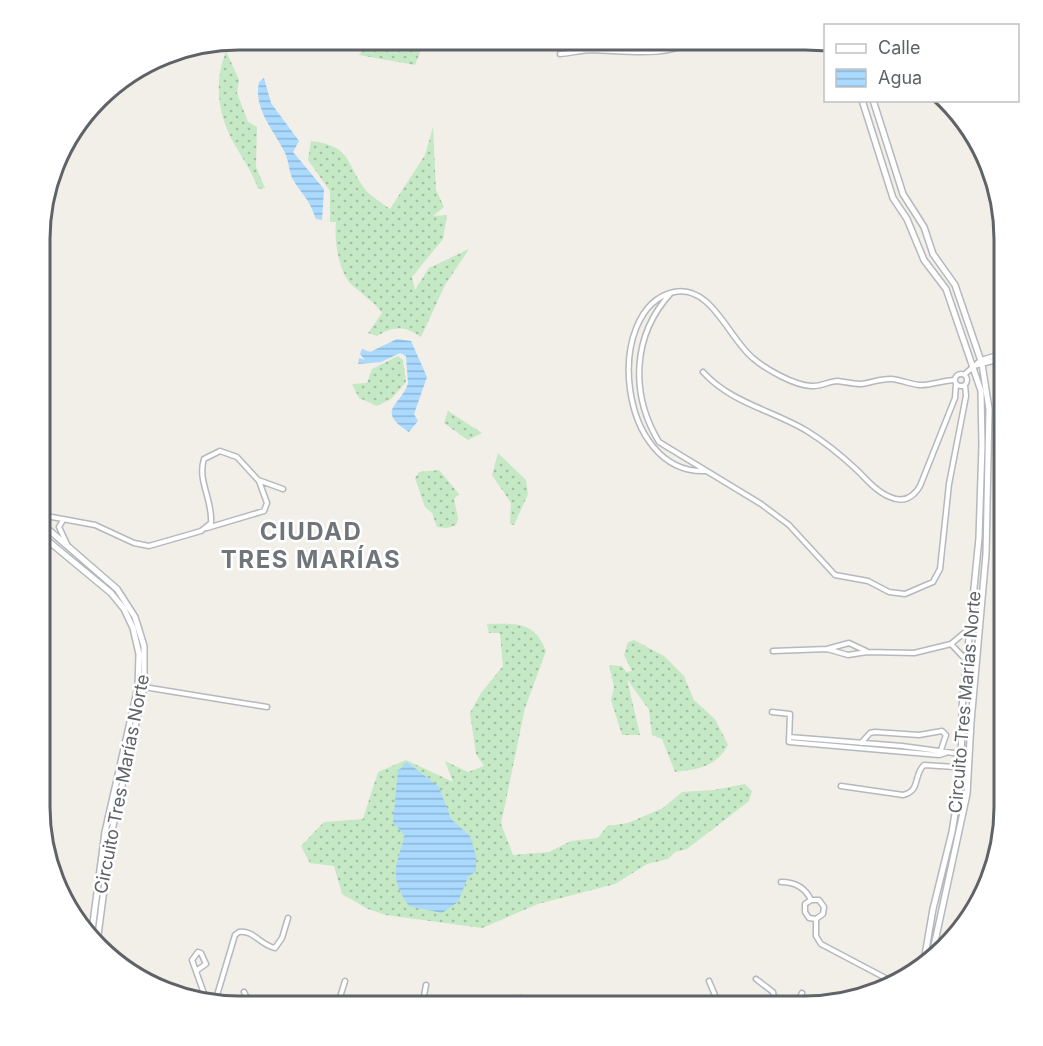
<svg xmlns="http://www.w3.org/2000/svg" width="1043" height="1046" font-family="Inter,sans-serif">
	<style>
		.grass { fill: url(#grass-dots) }
		.water { fill: url(#water-rules) }
		.lines { fill: none; stroke-linecap: round; stroke-linejoin: round }
		.minor-casing { stroke: #b5b8bc; stroke-width: 7 }
		.tertiary-casing { stroke: #b5b8bc; stroke-width: 8 }
		.minor { stroke: #fff; stroke-width: 4 }
		.tertiary { stroke: #fff; stroke-width: 5 }
		.labels { text-anchor: middle; stroke-width: 5; stroke-linejoin: round; paint-order: stroke }
		.street-label { font-size: 18px; fill: #5f6368; stroke: #fff }
		.district-label { font-size: 24px; font-weight: bold; letter-spacing: 1.5px; fill: #70757a; stroke: #fff }
		.rim { fill: none; stroke: #5f6368; stroke-width: 3 }
	</style>
	<defs>
		<pattern id="grass-dots" width="8" height="8" patternUnits="userSpaceOnUse" patternTransform="scale(1.5)"><rect width="8" height="8" fill="#c5e8c5"/><path d="M2 2h.1M6 6h.1" fill="none" stroke="#a3c0a4" stroke-width="1.8" stroke-linecap="round"/></pattern>
		<pattern id="water-rules" width="6" height="5" patternUnits="userSpaceOnUse" patternTransform="scale(1.5)"><rect width="6" height="5" fill="#aadaff"/><path d="M0 2.5h6" fill="none" stroke="#8eb4d2"/></pattern>
	</defs>
	<rect width="100%" height="100%" fill="#f1efe8"/>
	<path class="grass" d="M 371,39 L 425,40 L 415,65 L 359,55 Z
		M 226,51 L 239,80 L 237,93 L 248,122 L 257,127 L 256,167 L 265,188 L 258,189 C 253,173 244,161 236,147 C 218,117 213,84 226,51 Z
		M 433,127 L 436,190 L 444,207 L 433,216 L 447,215 L 443,239 L 412,277 L 415,290 L 429,268 L 469,249 L 445,285 L 421,337 C 404,325 394,326 377,336 L 368,333 L 382,313 C 373,300 360,293 350,283 C 338,269 334,239 336,222 L 330,222 L 330,191 L 308,160 L 311,141 C 351,146 345,161 364,188 C 370,196 382,203 390,209 L 425,155 Z
		M 398,356 L 403,360 L 406,382 L 391,399 L 377,406 L 359,398 L 352,384 L 367,383 L 372,369 Z
		M 448,411 L 482,433 L 468,440 L 444,423 Z
		M 498,453 L 526,480 L 528,494 L 514,525 L 510,524 L 511,503 L 492,475 Z
		M 439,470 L 459,494 L 454,499 L 458,518 L 456,525 L 447,528 L 437,527 L 432,513 L 425,507 L 415,478 L 419,472 Z
		M 487,624 C 516,624 534,620 546,651 L 525,708 L 501,824 L 513,855 L 549,852 L 571,841 L 598,838 L 607,826 L 628,823 L 663,808 L 682,792 L 714,790 L 745,784 L 752,791 L 749,801 L 687,849 L 675,852 L 668,859 L 647,864 L 615,884 L 538,904 L 482,928 L 386,915 L 368,909 L 342,894 L 334,866 L 310,863 L 301,846 L 324,822 L 363,819 L 378,772 L 406,760 L 453,782 L 445,761 L 468,772 L 484,766 L 476,754 L 470,713 L 481,693 L 503,666 L 500,633 L 489,633 Z
		M 634,640 L 664,656 L 684,676 L 694,700 L 715,719 L 728,745 C 716,767 699,769 675,772 L 662,739 L 652,735 L 649,710 L 627,679 L 640,735 L 622,735 L 611,700 L 614,687 L 609,665 L 622,666 L 626,672 L 632,671 L 624,655 L 628,642 Z"/>
	<path class="water" d="M 264,78 L 271,103 L 299,141 L 293,152 L 324,189 L 322,220 L 316,219 C 309,198 302,195 292,178 C 289,171 289,163 286,155 C 275,131 253,110 259,82 Z
		M 397,339 L 411,341 L 427,377 L 414,414 L 418,421 L 409,432 C 374,410 402,405 408,383 L 406,356 L 400,353 L 381,362 L 358,364 L 359,358 L 365,360 L 360,354 L 362,349 L 370,352 Z
		M 407,762 L 439,787 L 451,819 L 470,836 L 476,856 L 476,871 L 468,877 L 458,902 L 442,913 L 409,906 C 389,878 395,867 405,836 L 393,822 L 398,771 Z"/>
	<g class="lines">
		<g class="minor-casing">
			<path id="minor" d="M 560,54 C 571,53 582,50 593,50 C 627,51 666,58 696,40
				M 671,293 C 632,335 630,394 659,442 L 761,504 L 789,525 L 835,575 L 868,581 L 889,592 L 905,594 L 933,582 L 940,569 L 949,484 L 966,396 L 965,385
				M 974,366 L 1004,358
				M 703,372 C 731,403 772,410 807,431 C 825,442 842,456 858,471 C 867,480 877,492 890,497 C 903,503 913,498 920,486 L 955,398 L 956,384
				M955 380a6 6 0 1 1 12 0a6 6 0 1 1-12 0Z
				M 965,374 L 981,360 L 1004,353
				M 706,471 C 617,475 603,308 674,292 C 712,284 729,340 754,359 C 767,370 794,385 811,386 C 821,387 829,381 838,381 C 845,382 853,384 861,384 C 871,383 881,378 892,379 C 901,380 910,384 919,385 C 930,386 943,380 955,380
				M 41,515 L 95,525 L 134,543 L 149,546 L 201,531 L 211,523 C 213,500 197,481 204,459 L 220,451 L 237,457 L 258,480 L 283,489
				M 63,520 L 59,527 L 67,544
				M 207,528 L 264,511 L 267,503 L 259,481
				M 951,644 L 967,661
				M 827,649 L 848,655 L 867,652 L 914,653 L 951,644 L 970,628
				M 773,651 L 827,649 L 849,643 L 866,651
				M 144,687 L 267,707
				M 772,712 L 790,714 L 789,742 L 939,755 L 946,753
				M 789,737 L 902,746 L 961,754
				M 861,743 L 870,733 L 875,732 L 919,735 L 942,731 L 946,735 L 941,750
				M 841,786 L 903,795 C 921,791 913,775 924,765 L 955,767 L 961,762
				M 48,864 L 54,881
				M 781,882 C 794,882 805,887 811,900 L 819,900 L 824,907 L 823,914 L 816,919 L 809,918 L 805,912 L 805,904 L 811,900
				M 816,919 L 816,936 L 821,944 L 895,983
				M 196,971 L 206,964 L 201,953 L 198,952 L 192,960 L 207,1002
				M 756,979 L 773,992 L 776,1007
				M 709,981 L 717,1000 L 716,1007
				M 215,1002 L 235,935 L 239,932 C 254,930 260,945 275,948 L 282,938 L 288,918
				M 237,1007 L 249,1002 L 244,992
				M 337,1007 L 345,981
				M 422,1007 L 426,985
				M 520,1007 L 521,998
				M 795,1007 L 802,993"/>
		</g>
		<g class="tertiary-casing">
			<path id="tertiary" d="M 862,100 L 893,198 L 907,219 L 924,260 L 946,289 L 981,391 L 982,445 L 979,538 L 962,708 L 961,776 L 952,832 L 933,909 L 923,967
				M 873,100 L 903,194 L 924,227 L 933,254 L 955,285 L 982,364 L 989,409 L 986,554 L 971,722 L 967,794 L 931,960
				M 41,523 L 117,589 L 135,617 L 144,646 L 144,687 L 111,835 L 97,943
				M 41,535 L 111,593 L 124,609 L 133,628 L 139,654 L 138,687 L 105,832 L 91,938"/>
		</g>
		<use href="#minor" class="minor"/>
		<use href="#tertiary" class="tertiary"/>
	</g>
	<g class="labels">
		<g class="street-label">
			<text transform="translate(965 702) rotate(-85)" y="6">Circuito Tres Marías Norte</text>
			<text transform="translate(122 784) rotate(-79)" y="6">Circuito Tres Marías Norte</text>
		</g>
		<g class="district-label">
			<text x="311" y="540">CIUDAD<tspan x="311" dy="28">TRES MARÍAS</tspan></text>
		</g>
	</g>
	<path d="M0 0H1043V1046H0ZM239 50H805A189 189 0 0 1 994 239V807A189 189 0 0 1 805 996H239A189 189 0 0 1 50 807V239A189 189 0 0 1 239 50Z" fill="#fff" fill-rule="evenodd"/>
	<path class="rim" d="M239 50H805A189 189 0 0 1 994 239V807A189 189 0 0 1 805 996H239A189 189 0 0 1 50 807V239A189 189 0 0 1 239 50Z"/>
	<rect x="824" y="24" width="195" height="78" fill="#ffffff" stroke="#bfc1c3" stroke-width="1.5"/>
	<rect x="836" y="44" width="30" height="9" fill="#ffffff" stroke="#bfc1c3" stroke-width="1.5"/>
	<text x="878" y="54" font-size="18" fill="#5f6368">Calle</text>
	<rect x="836" y="69" width="30" height="18" fill="url(#water-rules)" stroke="#bfc1c3" stroke-width="1.5"/>
	<text x="878" y="84" font-size="18" fill="#5f6368">Agua</text>
</svg>
